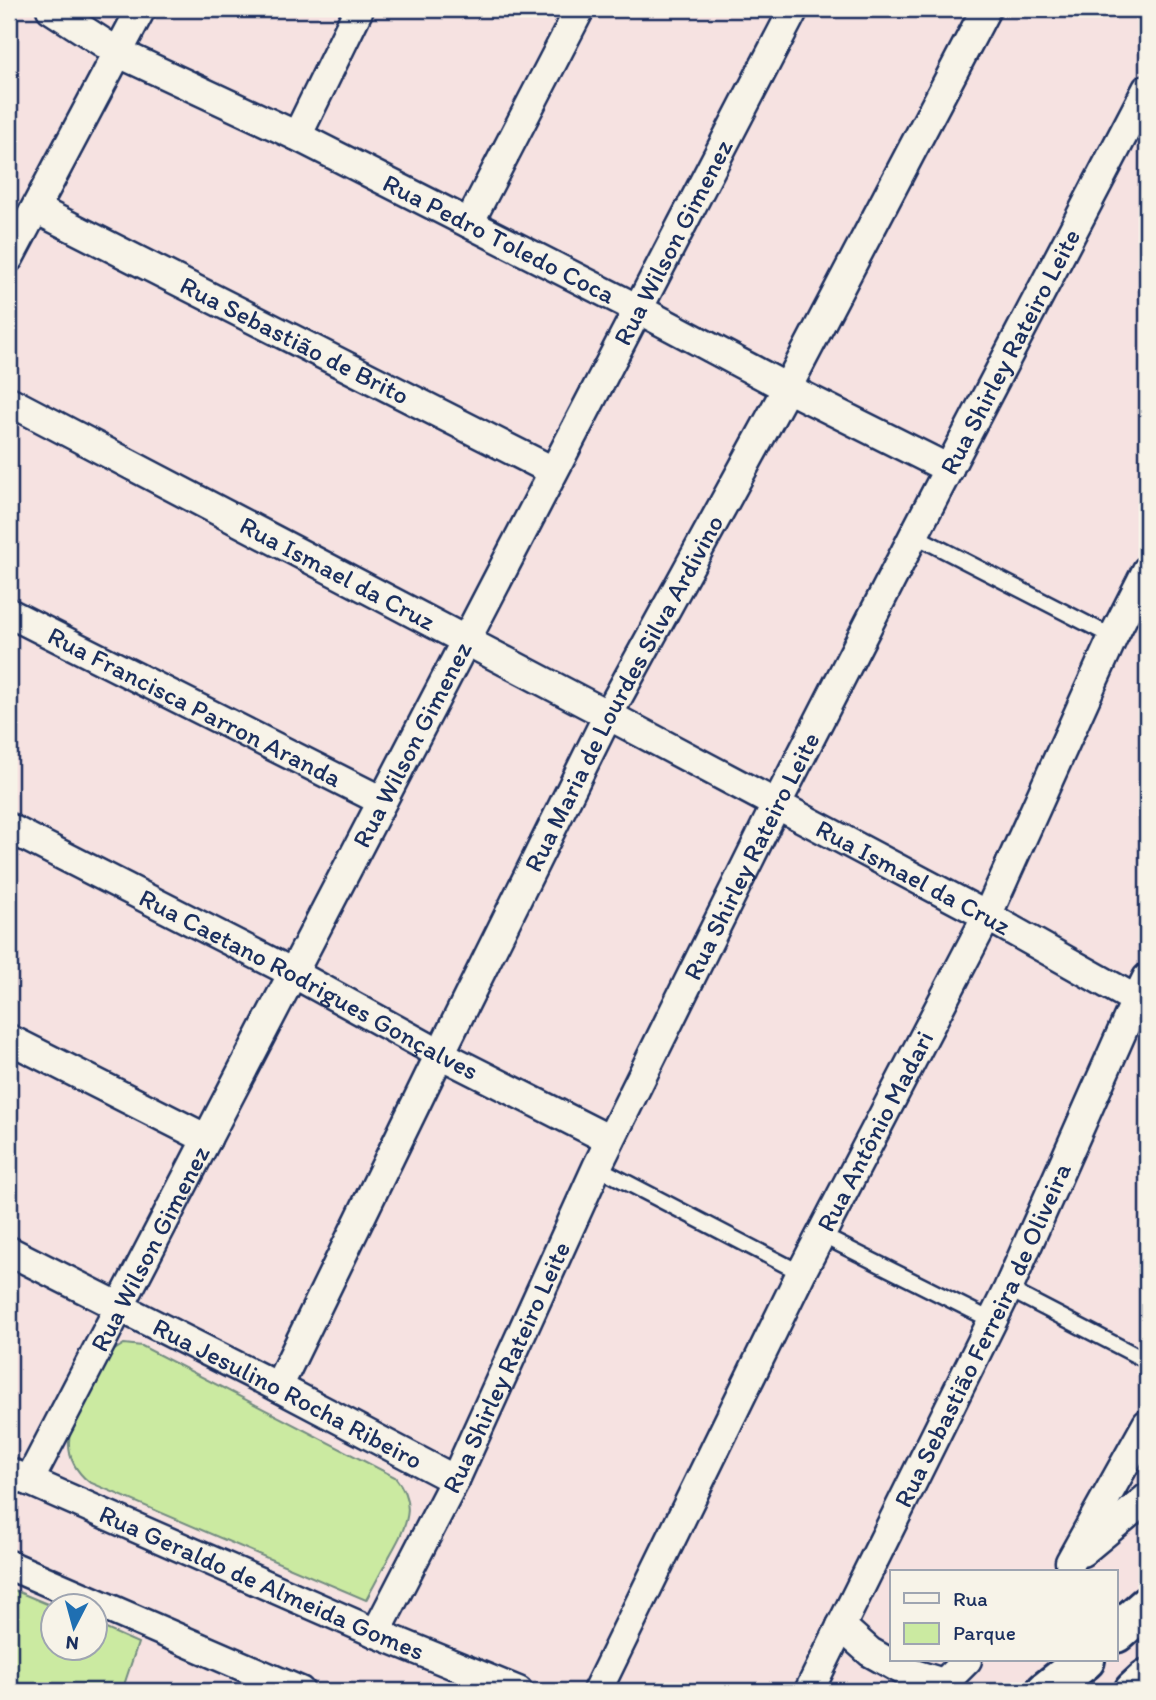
<svg xmlns="http://www.w3.org/2000/svg" width="1156" height="1700" font-family="Itim,sans-serif">
	<style>
		.green { fill: #cbeaa1; stroke: #738c80; stroke-width: 2 }
		.lines { fill: none; stroke-linecap: round; stroke-linejoin: round }
		.service-casing { stroke: #1b2f5e; stroke-width: 19 }
		.minor-casing { stroke: #1b2f5e; stroke-width: 33 }
		.secondary-casing { stroke: #1b2f5e; stroke-width: 44 }
		.service { stroke: #f7f3e8; stroke-width: 14 }
		.minor { stroke: #f7f3e8; stroke-width: 28 }
		.secondary { stroke: #f7f3e8; stroke-width: 38 }
		.labels { text-anchor: middle; stroke-width: 6; stroke-linejoin: round; paint-order: stroke }
		.street-label { font-size: 26px; fill: #1b2f5e; stroke: #f7f3e8 }
	</style>
	<rect width="100%" height="100%" fill="#f6e2e1"/>
	<filter id="ink" filterUnits="userSpaceOnUse"><feTurbulence type="fractalNoise" baseFrequency=".0143" numOctaves="2"/><feDisplacementMap in="SourceGraphic" scale="14" xChannelSelector="R" yChannelSelector="G"/><feConvolveMatrix kernelMatrix="1 2 1 2 8 2 1 2 1" color-interpolation-filters="sRGB"/></filter>
	<g filter="url(#ink)">
		<path class="green" d="M 124,1344 L 142,1346 L 395,1477 C 419,1506 405,1528 389,1557 C 382,1571 374,1585 366,1600 L 89,1482 C 72,1468 65,1451 71,1429 L 107,1358 L 113,1351 Z
			M 9,1588 L 52,1606 L 52,1648 L 94,1648 L 95,1624 L 138,1643 L 122,1691 L 9,1691 Z"/>
		<g class="lines">
			<g class="service-casing">
				<path id="service" d="M 914,535 L 1113,637
					M 597,1167 L 801,1273
					M 821,1235 L 991,1320
					M 1008,1289 L 1147,1361"/>
			</g>
			<g class="minor-casing">
				<g id="minor">
					<path id="s1" d="M 51,9 L 119,53 L 297,136 L 638,309 L 787,388 L 949,469"/>
					<path d="M 297,136 L 359,9"/>
					<path id="s2" d="M 36,209 L 553,471"/>
					<path d="M 469,223 L 580,9"/>
					<path d="M 9,258 L 141,9"/>
					<path id="s3" d="M 9,401 L 608,715 L 987,916 L 1147,1006"/>
					<path id="s4" d="M 9,613 L 382,801"/>
					<path id="s5" d="M 9,828 L 293,973 L 440,1054 L 610,1140"/>
					<path d="M 9,1039 L 207,1139"/>
					<path id="s6" d="M 9,1251 L 278,1387 L 455,1480"/>
					<path id="s7" d="M 278,1387 L 440,1054 L 608,715 L 787,388 L 986,9"/>
					<path id="s8" d="M 9,1472 L 376,1633 L 518,1691"/>
					<path id="s9" d="M 29,1481 L 794,9"/>
					<path d="M 1082,1552 L 1147,1498"/>
					<path d="M 1070,1562 L 1147,1424"/>
					<path d="M 9,1565 L 300,1691"/>
					<path d="M 841,1626 L 870,1652 L 904,1671 L 943,1683"/>
					<path id="s10" d="M 376,1633 L 455,1480 L 597,1167 L 776,805 L 914,535 L 1147,89"/>
					<path id="s11" d="M 597,1691 L 801,1273 L 987,916 L 1113,637 L 1147,570"/>
					<path id="s12" d="M 809,1691 L 1008,1289 L 1136,1000 L 1147,978"/>
					<path d="M 936,1691 L 967,1660"/>
				</g>
			</g>
			<g class="secondary-casing">
				<path id="secondary" d="M 1116,1633 L 1147,1606
					M 1046,1691 L 1085,1660
					M 1134,1691 L 1147,1679"/>
			</g>
			<use href="#service" class="service"/>
			<use href="#minor" class="minor"/>
			<use href="#secondary" class="secondary"/>
		</g>
	</g>
	<g class="labels">
		<g class="street-label">
			<text dy="9" stroke="none"><textPath href="#s1" startOffset="504">Rua Pedro Toledo Coca</textPath></text>
			<text dy="9" stroke="none"><textPath href="#s9" startOffset="1396">Rua Wilson Gimenez</textPath></text>
			<text dy="9" stroke="none"><textPath href="#s2" startOffset="290">Rua Sebastião de Brito</textPath></text>
			<text dy="9" stroke="none"><textPath href="#s10" startOffset="1430">Rua Shirley Rateiro Leite</textPath></text>
			<text dy="9" stroke="none"><textPath href="#s3" startOffset="371">Rua Ismael da Cruz</textPath></text>
			<text dy="9" stroke="none"><textPath href="#s7" startOffset="775">Rua Maria de Lourdes Silva Ardivino</textPath></text>
			<text dy="9" stroke="none"><textPath href="#s4" startOffset="208">Rua Francisca Parron Aranda</textPath></text>
			<text dy="9" stroke="none"><textPath href="#s9" startOffset="830">Rua Wilson Gimenez</textPath></text>
			<text dy="9" stroke="none"><textPath href="#s10" startOffset="863">Rua Shirley Rateiro Leite</textPath></text>
			<text dy="9" stroke="none"><textPath href="#s3" startOffset="1022">Rua Ismael da Cruz</textPath></text>
			<text dy="9" stroke="none"><textPath href="#s5" startOffset="338">Rua Caetano Rodrigues Gonçalves</textPath></text>
			<text dy="9" stroke="none"><textPath href="#s11" startOffset="625">Rua Antônio Madari</textPath></text>
			<text dy="9" stroke="none"><textPath href="#s9" startOffset="262">Rua Wilson Gimenez</textPath></text>
			<text dy="9" stroke="none"><textPath href="#s12" startOffset="396">Rua Sebastião Ferreira de Oliveira</textPath></text>
			<text dy="9" stroke="none"><textPath href="#s10" startOffset="296">Rua Shirley Rateiro Leite</textPath></text>
			<text dy="9" stroke="none"><textPath href="#s6" startOffset="313">Rua Jesulino Rocha Ribeiro</textPath></text>
			<text dy="9" stroke="none"><textPath href="#s8" startOffset="276">Rua Geraldo de Almeida Gomes</textPath></text>
		</g>
	</g>
	<rect width="1156" height="1700" fill="none" stroke="#f7f3e8" stroke-width="35"/>
	<rect x="18" y="18" width="1121" height="1665" fill="none" stroke="#1b2f5e" stroke-width="2.5" filter="url(#ink)"/>
	<rect x="890" y="1570" width="228" height="91" fill="#f7f3e8" stroke="#9fa5b1" stroke-width="2"/>
	<rect x="904" y="1593" width="35" height="10" fill="#f7f3e8" stroke="#9fa5b1" stroke-width="2"/>
	<text x="953" y="1606" font-size="21" fill="#1b2f5e">Rua</text>
	<rect x="904" y="1623" width="35" height="21" fill="#cbeaa1" stroke="#9fa5b1" stroke-width="2"/>
	<text x="953" y="1640" font-size="21" fill="#1b2f5e">Parque</text>
	<g transform="translate(74 1627) rotate(186)"><circle r="33" fill="#f7f3e8" stroke="#9fa5b1" stroke-width="2"/>
	<path d="M0-5L12 26L0 18L-12 26Z" fill="#1f6fb2"/>
	<text y="-10" font-size="19" font-weight="bold" text-anchor="middle" fill="#1b2f5e">N</text>
	</g>
</svg>
